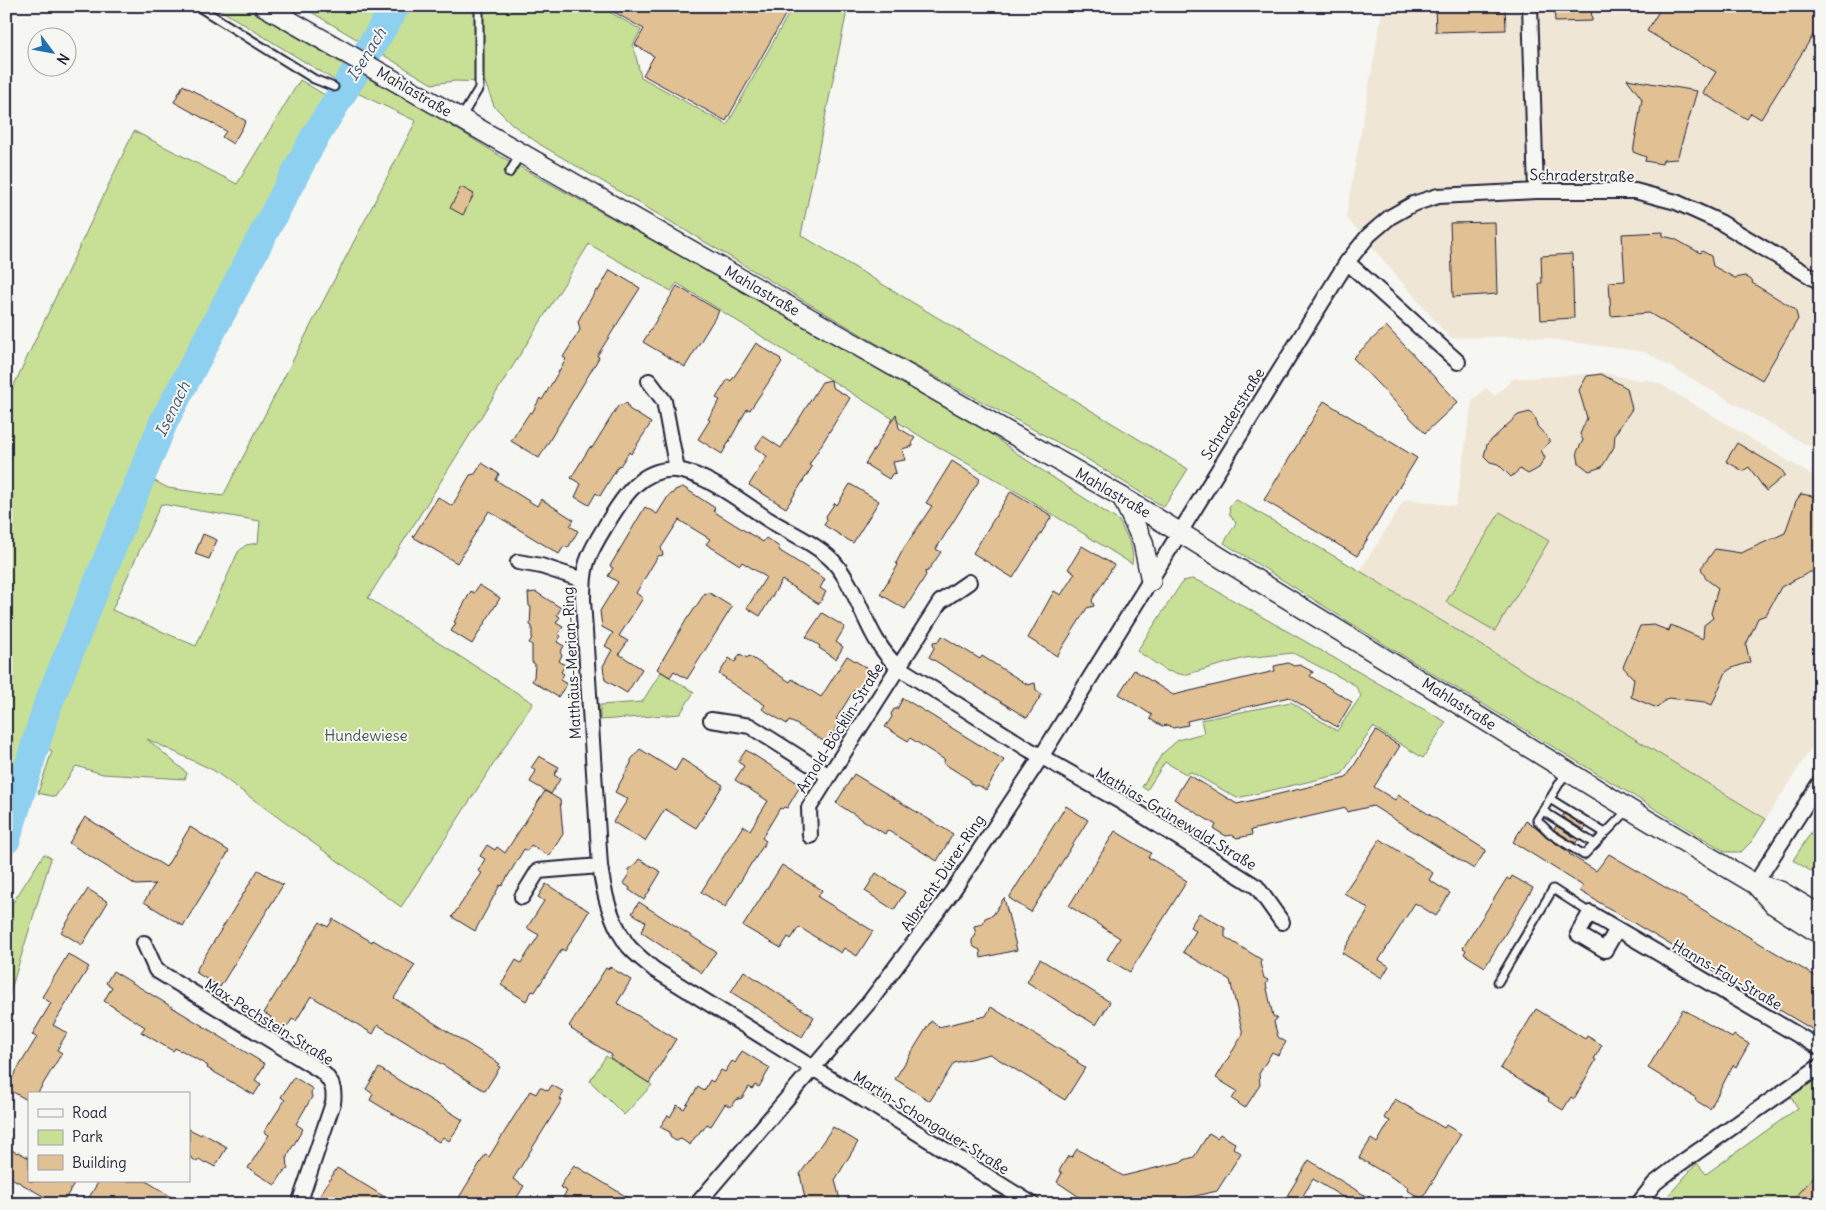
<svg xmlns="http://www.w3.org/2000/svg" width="1826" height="1210" font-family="Delius,sans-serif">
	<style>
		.built { fill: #f0e6d6 }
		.green { fill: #c8e096; stroke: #758168; fill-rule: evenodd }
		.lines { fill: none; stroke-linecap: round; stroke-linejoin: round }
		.river { stroke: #8ed0f0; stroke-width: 29 }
		.building { fill: #e1c193; stroke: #22223b }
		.lane-casing { stroke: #22223b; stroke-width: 11 }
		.street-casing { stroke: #22223b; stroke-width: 18 }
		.secondary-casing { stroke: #22223b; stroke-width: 22 }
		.lane { stroke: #f6f6f2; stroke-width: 7 }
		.street { stroke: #f6f6f2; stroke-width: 14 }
		.secondary { stroke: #f6f6f2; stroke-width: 19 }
		.labels { text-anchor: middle; stroke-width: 4; stroke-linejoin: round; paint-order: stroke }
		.street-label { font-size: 15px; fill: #22223b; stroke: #f6f6f2 }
		.park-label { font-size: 15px; fill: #4c5252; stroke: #f6f6f2 }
		.water-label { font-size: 16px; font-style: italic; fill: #425671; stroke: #f6f6f2 }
	</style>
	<rect width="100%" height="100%" fill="#f6f6f2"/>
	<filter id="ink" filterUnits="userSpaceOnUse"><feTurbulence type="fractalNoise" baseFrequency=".02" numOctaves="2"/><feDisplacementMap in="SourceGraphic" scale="10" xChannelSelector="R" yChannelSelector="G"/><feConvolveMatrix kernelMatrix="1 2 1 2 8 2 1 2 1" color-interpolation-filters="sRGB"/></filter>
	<g filter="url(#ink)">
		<path class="built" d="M 1383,6 L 1820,6 L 1820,449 L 1805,444 L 1645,352 L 1528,336 L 1450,338 L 1346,217 Z
			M 1604,373 L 1637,380 L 1648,380 L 1660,384 L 1820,480 L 1820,734 L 1766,819 L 1360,571 L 1405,499 L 1456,506 L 1472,401 L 1486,388 L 1495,396 L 1513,379 Z"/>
		<path class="green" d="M 214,6 L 243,6 L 348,67 L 339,83 Z
			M 301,6 L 599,6 L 641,30 L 633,45 L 641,77 L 727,125 L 793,6 L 848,6 L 801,235 L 1188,469 L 1164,507 L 1079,454 L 901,358 L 541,145 L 513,125 L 494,106 L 485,82 L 455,81 L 432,84 Z
			M 360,74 L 423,108 L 502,157 L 817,332 L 967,417 L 1022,457 L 1119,521 C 1126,537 1135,546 1132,564 L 1017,492 L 928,441 L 677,283 L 671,291 L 589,244 L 368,598 L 533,703 L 401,907 L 213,770 L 147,739 L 187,773 L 185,779 L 103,774 L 76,766 L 55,797 L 38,793 L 52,751 L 30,741 L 6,825 L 6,402 L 134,131 L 237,184 L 300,80 L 343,106 L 166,433 L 149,478 L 168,488 L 223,496 L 416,121 L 351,90 ZM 161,504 L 260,521 L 258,543 L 246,545 L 238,552 L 196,646 L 112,610 Z
			M 1235,499 L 1360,571 L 1766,819 L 1752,841 L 1741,852 L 1726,852 L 1389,647 L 1224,543 L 1236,523 L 1230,515 L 1229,507 Z
			M 1500,512 L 1549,541 L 1495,631 L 1446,602 Z
			M 1192,579 L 1203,583 L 1446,722 L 1423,758 L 1373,727 L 1342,774 L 1237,798 L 1191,772 L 1186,774 L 1165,762 L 1147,790 L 1142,787 L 1162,754 L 1178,740 L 1204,733 L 1201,720 L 1291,702 L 1337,731 L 1361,696 L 1355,685 L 1293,653 L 1245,658 L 1184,675 L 1167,671 L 1137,651 L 1183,581 Z
			M 661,672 L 694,692 L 680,714 L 600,720 L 600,705 L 642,702 Z
			M 1820,819 L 1820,877 L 1793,860 Z
			M 44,854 L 51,858 L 6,1006 L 6,923 L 12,904 Z
			M 606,1056 L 652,1085 L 624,1115 L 590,1081 Z
			M 1820,1075 L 1820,1204 L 1661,1204 L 1697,1163 L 1706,1174 L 1798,1108 L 1791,1097 Z"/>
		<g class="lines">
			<path class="river" d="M 6,840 L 48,704 L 164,421 L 313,140 L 396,6"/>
		</g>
		<path class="building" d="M 603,6 L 790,6 L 726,121 L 643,75 L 654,56 L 635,45 L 644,29 Z
			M 1435,6 L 1505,6 L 1506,30 L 1436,32 Z
			M 1554,6 L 1591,6 L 1592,21 L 1555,22 Z
			M 1662,6 L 1820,6 L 1820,24 L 1761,119 L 1751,113 L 1747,119 L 1703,93 L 1716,72 L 1647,31 Z
			M 1627,79 L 1697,91 L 1677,159 L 1663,160 L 1662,164 L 1645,161 L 1646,157 L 1633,152 L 1642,99 Z
			M 183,85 L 246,121 L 233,144 L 222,137 L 226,131 L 174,102 Z
			M 461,187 L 474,194 L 463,215 L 450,208 Z
			M 1495,222 L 1497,294 L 1453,297 L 1450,223 Z
			M 1663,232 L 1663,236 L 1675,239 L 1700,253 L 1702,251 L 1711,256 L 1713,266 L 1735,278 L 1745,276 L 1753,281 L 1752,283 L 1795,309 L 1798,319 L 1762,380 L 1649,313 L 1611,316 L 1609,282 L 1625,281 L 1622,234 Z
			M 1572,254 L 1574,318 L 1541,320 L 1539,283 L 1542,283 L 1541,256 Z
			M 610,270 L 640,288 L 597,356 L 599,357 L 597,361 L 539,458 L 511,441 L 530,412 L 532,413 L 540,398 L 542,400 L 566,359 L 563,357 L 580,330 L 578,321 L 596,290 L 598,291 Z
			M 677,286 L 719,311 L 685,367 L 643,342 Z
			M 1386,326 L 1458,402 L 1425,433 L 1353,358 Z
			M 756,343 L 781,359 L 780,360 L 782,362 L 750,410 L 747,409 L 722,454 L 698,439 L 710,420 L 708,419 L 720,400 L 716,398 L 728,379 L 731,381 L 738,371 Z
			M 1601,374 L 1627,388 L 1632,409 L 1615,434 L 1614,447 L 1602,467 L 1589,471 L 1579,463 L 1577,452 L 1583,440 L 1580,434 L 1587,418 L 1579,390 L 1587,376 Z
			M 831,380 L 832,387 L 850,398 L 809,465 L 812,467 L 786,508 L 749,485 L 767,456 L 755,448 L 763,436 L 781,448 L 822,382 Z
			M 1324,401 L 1417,458 L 1357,556 L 1264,500 Z
			M 627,403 L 629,409 L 651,423 L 631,454 L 629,452 L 620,466 L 619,465 L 600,496 L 596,493 L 589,505 L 575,497 L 581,484 L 571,478 L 590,447 L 592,448 L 618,406 Z
			M 1530,412 L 1536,419 L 1537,426 L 1546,436 L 1550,442 L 1541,450 L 1545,458 L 1539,468 L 1528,474 L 1520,469 L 1511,477 L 1498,464 L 1490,462 L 1484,456 L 1487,444 L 1518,415 Z
			M 896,414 L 899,428 L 915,438 L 912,442 L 913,446 L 902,449 L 905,460 L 893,462 L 896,473 L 892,474 L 889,479 L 865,464 Z
			M 1737,443 L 1781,469 L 1785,475 L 1766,491 L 1749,467 L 1743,471 L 1726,461 Z
			M 952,461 L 980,479 L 936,549 L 941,552 L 928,571 L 925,572 L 926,575 L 905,609 L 880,594 L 898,565 L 896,563 L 904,548 L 932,506 L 926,503 Z
			M 482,463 L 499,474 L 496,480 L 516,493 L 537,506 L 541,499 L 574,520 L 570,526 L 578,531 L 568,548 L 564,546 L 559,554 L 489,511 L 457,563 L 413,537 L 438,497 L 452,506 L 470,475 L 475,474 Z
			M 850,484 L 879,501 L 853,543 L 824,525 L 827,520 L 826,516 L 835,503 L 837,505 Z
			M 683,487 L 715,508 L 713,511 L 763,542 L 766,538 L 778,546 L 780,551 L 825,579 L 820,588 L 826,592 L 819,604 L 782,580 L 760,616 L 747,608 L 766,577 L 742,562 L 740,565 L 706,544 L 710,539 L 679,520 L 661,548 L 663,555 L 658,556 L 636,593 L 643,598 L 619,636 L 628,641 L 619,654 L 642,669 L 627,693 L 605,680 L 603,666 L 612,650 L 605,646 L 613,633 L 602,627 L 600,611 L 618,582 L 608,576 L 613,568 L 610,566 L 645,507 L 657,514 L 669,495 L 672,494 L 675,490 Z
			M 1011,491 L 1052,516 L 1013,578 L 973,553 Z
			M 1801,494 L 1818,497 L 1820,503 L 1820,572 L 1810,572 L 1781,587 L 1766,615 L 1758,618 L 1746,645 L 1750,662 L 1732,668 L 1726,672 L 1712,705 L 1705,702 L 1668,698 L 1657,708 L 1631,697 L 1634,679 L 1623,667 L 1640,626 L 1654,625 L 1669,631 L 1671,625 L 1703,639 L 1704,625 L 1713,618 L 1711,613 L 1718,588 L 1706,579 L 1701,568 L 1715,549 L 1741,553 L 1785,533 L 1796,501 Z
			M 203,534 L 217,540 L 209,559 L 195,554 Z
			M 1082,546 L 1114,565 L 1092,600 L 1094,606 L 1087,608 L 1057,656 L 1028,638 L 1054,591 L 1061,595 L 1075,573 L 1068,569 Z
			M 479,585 L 500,598 L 472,644 L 451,631 L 456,623 L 454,622 L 471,591 L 474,593 Z
			M 536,592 L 561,608 L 557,615 L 560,617 L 556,623 L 563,627 L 558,634 L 561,636 L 557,642 L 564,646 L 560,653 L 562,655 L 559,661 L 565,665 L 561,672 L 564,674 L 560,680 L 567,684 L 558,697 L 532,681 L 534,677 L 535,664 L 532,662 L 532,645 L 529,643 L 532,638 L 532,626 L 530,625 L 531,607 L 529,606 L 528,593 Z
			M 708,592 L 732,607 L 687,679 L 674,671 L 670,677 L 657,669 L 688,617 L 689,617 L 705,593 L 707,594 Z
			M 822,613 L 845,627 L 836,642 L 843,647 L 836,659 L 819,648 L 820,646 L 806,637 Z
			M 942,636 L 980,659 L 982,656 L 1028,685 L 1035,683 L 1036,690 L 1042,694 L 1027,718 L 929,657 L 934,648 L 933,642 L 939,641 Z
			M 740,654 L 747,658 L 749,656 L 790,682 L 792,679 L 821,697 L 847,656 L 872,671 L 858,693 L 854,690 L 836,719 L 840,722 L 827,743 L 796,724 L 789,721 L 787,724 L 762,709 L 765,705 L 725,679 L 726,678 L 719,674 L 729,658 L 735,662 Z
			M 1288,663 L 1294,666 L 1300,665 L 1313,672 L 1310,676 L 1352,702 L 1337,727 L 1289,697 L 1187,721 L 1188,725 L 1173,728 L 1168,725 L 1162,726 L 1150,719 L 1152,715 L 1119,694 L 1134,670 L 1173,695 L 1275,671 L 1274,666 Z
			M 903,698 L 1004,760 L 986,790 L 978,785 L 975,786 L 970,783 L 970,780 L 943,763 L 945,760 L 910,738 L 908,741 L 885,727 L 892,717 L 891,714 L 894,709 L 897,709 Z
			M 1376,731 L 1400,746 L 1374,787 L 1395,800 L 1398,795 L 1486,850 L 1474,869 L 1373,806 L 1347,812 L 1346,808 L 1251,830 L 1252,835 L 1237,838 L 1232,835 L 1226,836 L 1214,829 L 1216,825 L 1174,799 L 1189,775 L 1237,804 L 1346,778 Z
			M 640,749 L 675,771 L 682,759 L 723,785 L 696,828 L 665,809 L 645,841 L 613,822 L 628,799 L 615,792 L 631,763 L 631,760 Z
			M 746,750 L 801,785 L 787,808 L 784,807 L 782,809 L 780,808 L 762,838 L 766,841 L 753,862 L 752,862 L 725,907 L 701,892 L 743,826 L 750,830 L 768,801 L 735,780 L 744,766 L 738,762 Z
			M 539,756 L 559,767 L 554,775 L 560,779 L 551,794 L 530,782 L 536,771 L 531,768 Z
			M 854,774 L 953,834 L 937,861 L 887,830 L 885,834 L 836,803 Z
			M 545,791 L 560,800 L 563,834 L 549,856 L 531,845 L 527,851 L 524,849 L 502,886 L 500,885 L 475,931 L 452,917 L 482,873 L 478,871 L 485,859 L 480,856 L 487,845 L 495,850 L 497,847 L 505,853 Z
			M 1066,806 L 1088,820 L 1031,912 L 1009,898 Z
			M 1564,814 L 1586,827 L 1584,830 L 1562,817 Z
			M 85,817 L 166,867 L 190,827 L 229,851 L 183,926 L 144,902 L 155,884 L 136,885 L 69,843 Z
			M 1526,821 L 1536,827 L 1548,838 L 1570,853 L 1569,854 L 1596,871 L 1609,854 L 1820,979 L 1820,1034 L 1580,891 L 1583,886 L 1513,842 Z
			M 1556,826 L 1578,839 L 1576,843 L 1554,830 Z
			M 1115,831 L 1151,853 L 1148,857 L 1187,881 L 1130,972 L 1107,959 L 1120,938 L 1069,906 Z
			M 1380,839 L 1433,873 L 1429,880 L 1450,893 L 1436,916 L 1415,903 L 1379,960 L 1389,966 L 1382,978 L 1342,953 L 1369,909 L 1344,893 Z
			M 639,859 L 661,872 L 644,900 L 629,890 L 630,888 L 623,883 L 629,874 L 628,869 L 633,867 Z
			M 782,865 L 822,890 L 818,897 L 873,931 L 857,956 L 844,948 L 841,953 L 799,927 L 791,939 L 788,937 L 781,948 L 743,926 Z
			M 258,870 L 283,885 L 220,987 L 195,972 Z
			M 876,873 L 905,892 L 894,910 L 865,891 Z
			M 1512,876 L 1533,888 L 1485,967 L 1464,954 L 1466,950 L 1463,948 L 1507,878 L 1510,880 Z
			M 546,884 L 589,911 L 565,951 L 562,949 L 535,992 L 532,991 L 526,1001 L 501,985 L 516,960 L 521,963 L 539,935 L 527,928 L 544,901 L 538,897 Z
			M 88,889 L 108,902 L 82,945 L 61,932 Z
			M 1004,898 L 1017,950 L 981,958 L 980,950 L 974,947 L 972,944 L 972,940 L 976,935 L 974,926 L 983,924 L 985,918 L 993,915 Z
			M 639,902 L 716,952 L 702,973 L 641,932 L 646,922 L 632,913 Z
			M 1199,913 L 1225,928 L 1225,937 L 1262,960 L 1260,963 L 1264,978 L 1268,980 L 1266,984 L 1273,1016 L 1277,1018 L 1274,1022 L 1278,1037 L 1286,1042 L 1278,1055 L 1272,1052 L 1259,1074 L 1260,1085 L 1245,1108 L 1232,1099 L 1237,1091 L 1216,1078 L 1243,1034 L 1230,980 L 1183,952 L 1196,931 L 1190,927 Z
			M 333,919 L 372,942 L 373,940 L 415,965 L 394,998 L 500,1064 L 498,1066 L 500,1067 L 485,1091 L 378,1025 L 373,1034 L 311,996 L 296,1021 L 292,1019 L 287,1027 L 284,1025 L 280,1031 L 267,1024 L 271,1017 L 264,1013 L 308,940 L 320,922 L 328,927 Z
			M 68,954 L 89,967 L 53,1025 L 67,1033 L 57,1050 L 62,1053 L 37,1094 L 29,1094 L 29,1101 L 6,1088 L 37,1037 L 32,1035 L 51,1003 L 42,997 Z
			M 1040,959 L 1110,1002 L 1096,1025 L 1027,982 Z
			M 610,967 L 631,980 L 617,1003 L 676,1039 L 649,1083 L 610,1058 L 612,1055 L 571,1029 L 572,1028 L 569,1026 L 606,968 L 608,969 Z
			M 113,971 L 265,1064 L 255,1080 L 261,1084 L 254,1095 L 207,1068 L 208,1066 L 181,1050 L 180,1051 L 175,1048 L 173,1051 L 141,1032 L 145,1027 L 104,1001 L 112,987 L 106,983 Z
			M 744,971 L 814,1017 L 802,1037 L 731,992 Z
			M 991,1007 L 1078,1061 L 1077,1063 L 1085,1068 L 1065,1100 L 990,1054 L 954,1063 L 930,1101 L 895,1079 L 931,1021 L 939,1027 L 986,1016 Z
			M 1536,1009 L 1585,1039 L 1587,1036 L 1602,1045 L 1594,1059 L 1596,1060 L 1574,1099 L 1571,1097 L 1563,1110 L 1548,1101 L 1549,1098 L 1500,1068 Z
			M 1683,1009 L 1732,1038 L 1734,1035 L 1749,1044 L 1736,1067 L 1733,1065 L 1710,1109 L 1695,1100 L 1696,1098 L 1648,1068 Z
			M 742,1051 L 770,1068 L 759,1087 L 755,1085 L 752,1089 L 749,1087 L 742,1098 L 735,1100 L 731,1107 L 725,1104 L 711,1126 L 707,1124 L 703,1130 L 701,1130 L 698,1135 L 695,1137 L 690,1145 L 681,1139 L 676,1141 L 670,1137 L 670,1132 L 660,1127 L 668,1115 L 670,1117 L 677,1105 L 684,1109 L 698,1087 L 704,1091 L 710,1080 L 713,1082 L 721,1070 L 725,1072 L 732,1061 L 735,1063 Z
			M 379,1068 L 463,1120 L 449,1141 L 443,1137 L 439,1142 L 370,1100 L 373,1094 L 366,1089 Z
			M 294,1077 L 313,1089 L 311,1093 L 312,1097 L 296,1124 L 303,1129 L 287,1156 L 288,1169 L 284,1171 L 275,1185 L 248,1168 L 269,1135 L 264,1132 L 285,1100 L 281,1097 Z
			M 552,1085 L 564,1092 L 560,1099 L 562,1100 L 513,1179 L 524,1186 L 513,1204 L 455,1204 L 485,1155 L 489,1157 L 530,1091 L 536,1094 L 540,1087 L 548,1091 Z
			M 1395,1099 L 1444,1128 L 1446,1125 L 1461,1134 L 1422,1199 L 1407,1190 L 1408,1187 L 1359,1158 L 1371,1139 L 1377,1143 L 1390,1121 L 1384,1118 Z
			M 833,1127 L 858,1142 L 835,1180 L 841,1204 L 806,1204 L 800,1174 Z
			M 189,1129 L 201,1135 L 202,1133 L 227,1147 L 215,1167 L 206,1162 L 205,1163 L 199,1159 L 197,1162 L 189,1156 Z
			M 1209,1133 L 1217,1138 L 1220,1134 L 1235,1143 L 1233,1148 L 1241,1153 L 1217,1191 L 1161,1204 L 1090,1204 L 1057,1182 L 1062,1173 L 1059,1171 L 1068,1156 L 1072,1157 L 1077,1149 L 1123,1176 L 1184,1161 L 1184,1160 L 1194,1157 Z
			M 6,1147 L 17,1153 L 18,1152 L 29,1158 L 29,1181 L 76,1181 L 62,1204 L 57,1204 L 6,1175 Z
			M 1309,1160 L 1338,1179 L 1379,1204 L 1354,1204 L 1313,1179 L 1298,1204 L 1282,1204 Z
			M 574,1165 L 609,1186 L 638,1204 L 574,1204 L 563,1197 L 567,1191 L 560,1187 Z
			M 337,1168 L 370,1188 L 396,1204 L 334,1204 L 320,1195 Z
			M 1820,1169 L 1820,1204 L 1790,1204 Z
			M 99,1181 L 146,1181 L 183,1204 L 95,1204 L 88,1199 Z"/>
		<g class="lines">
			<g class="lane-casing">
				<path id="lane" d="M 197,6 L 314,79 L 334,87
					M 461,118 L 479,88 L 479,6
					M 509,173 L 521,153
					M 1567,771 L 1537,820 L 1551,834 L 1584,855 L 1628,810
					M 1550,799 L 1605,833
					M 1543,811 L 1595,844
					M 1498,982 L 1553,889 L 1590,913"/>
			</g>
			<g class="street-casing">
				<path id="street" d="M 1530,6 L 1536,191
					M 1347,262 L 1458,362
					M 649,381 L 664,401 L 677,470
					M 518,562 L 541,566 L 583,580
					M 711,720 L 750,726 L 829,776
					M 810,836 L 809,808 L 829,776 L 940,602 L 969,582
					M 1755,884 L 1820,782
					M 522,897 L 538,871 L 600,866
					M 1617,929 L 1605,950 L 1578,934 L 1590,913 L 1820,1048
					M 144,943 L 156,970 L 321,1071 C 332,1081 335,1089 333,1103 L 299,1204
					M 697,1204 L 871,1000 L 952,892 L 1041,757 L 1347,262 L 1369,235 L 1390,217 L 1413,204 L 1438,196 L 1536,191 L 1635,191 L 1676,202 L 1720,222 L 1820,282
					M 1032,1204 L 655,970 C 646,962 633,953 626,943 C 610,919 604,894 600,866 L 583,600 C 583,587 583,574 587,562 C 592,547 600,535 608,522 C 623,497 642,467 676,470 C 705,473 745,504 769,520 C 789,532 818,545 833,561 C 862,594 864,636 898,667 L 1028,749 L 1123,803 L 1257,887 L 1282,922
					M 1638,1204 L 1655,1183 L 1678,1165 L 1820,1066"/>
			</g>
			<g class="secondary-casing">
				<path id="secondary" d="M 264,6 L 1122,497 L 1629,809 L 1755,884 L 1780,891 L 1820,915
					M 1122,497 L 1143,542 L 1151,581
					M 1755,884 L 1773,904 L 1820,934"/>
			</g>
			<use href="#lane" class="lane"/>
			<use href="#street" class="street"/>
			<use href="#secondary" class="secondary"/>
		</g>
	</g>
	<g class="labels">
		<g class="street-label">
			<text transform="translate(414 92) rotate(30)" y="5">Mahlastraße</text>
			<text transform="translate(1582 176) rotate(1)" y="5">Schraderstraße</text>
			<text transform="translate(762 291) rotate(30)" y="5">Mahlastraße</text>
			<text transform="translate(1233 414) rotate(-58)" y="5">Schraderstraße</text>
			<text transform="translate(1113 493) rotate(30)" y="5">Mahlastraße</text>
			<text transform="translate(572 663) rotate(-93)" y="5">Matthäus-Merian-Ring</text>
			<text transform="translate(1459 704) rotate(32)" y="5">Mahlastraße</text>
			<text transform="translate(840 728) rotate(-58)" y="5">Arnold-Böcklin-Straße</text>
			<text transform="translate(1176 819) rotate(31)" y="5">Mathias-Grünewald-Straße</text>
			<text transform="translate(943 873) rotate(-56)" y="5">Albrecht-Dürer-Ring</text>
			<text transform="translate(1727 975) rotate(30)" y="5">Hanns-Fay-Straße</text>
			<text transform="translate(269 1022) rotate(32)" y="5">Max-Pechstein-Straße</text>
			<text transform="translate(931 1123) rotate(32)" y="5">Martin-Schongauer-Straße</text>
		</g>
		<g class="park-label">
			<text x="366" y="741">Hundewiese</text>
		</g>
		<g class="water-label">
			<text transform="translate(366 54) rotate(-58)" y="6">Isenach</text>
			<text transform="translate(172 409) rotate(-64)" y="6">Isenach</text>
		</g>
	</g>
	<rect width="1826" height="1210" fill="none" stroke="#f6f6f2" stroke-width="25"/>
	<rect x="12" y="12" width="1801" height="1185" fill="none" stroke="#22223b" stroke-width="2" filter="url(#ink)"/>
	<rect x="28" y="1092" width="162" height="90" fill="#f6f6f2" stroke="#a1a1a9"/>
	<rect x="38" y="1109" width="25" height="8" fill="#f6f6f2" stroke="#a1a1a9"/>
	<text x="72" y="1118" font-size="15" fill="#22223b">Road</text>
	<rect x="38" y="1130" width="25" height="15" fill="#c8e096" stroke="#a1a1a9"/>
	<text x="72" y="1142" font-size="15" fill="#22223b">Park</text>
	<rect x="38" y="1155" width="25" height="15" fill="#e1c193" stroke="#a1a1a9"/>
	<text x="72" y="1168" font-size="15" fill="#22223b">Building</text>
	<g transform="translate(52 52) rotate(122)"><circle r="24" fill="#f6f6f2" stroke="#a1a1a9"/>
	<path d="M0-4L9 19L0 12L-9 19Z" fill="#1f6fb2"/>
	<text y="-8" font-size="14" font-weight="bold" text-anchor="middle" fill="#22223b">N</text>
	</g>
</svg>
